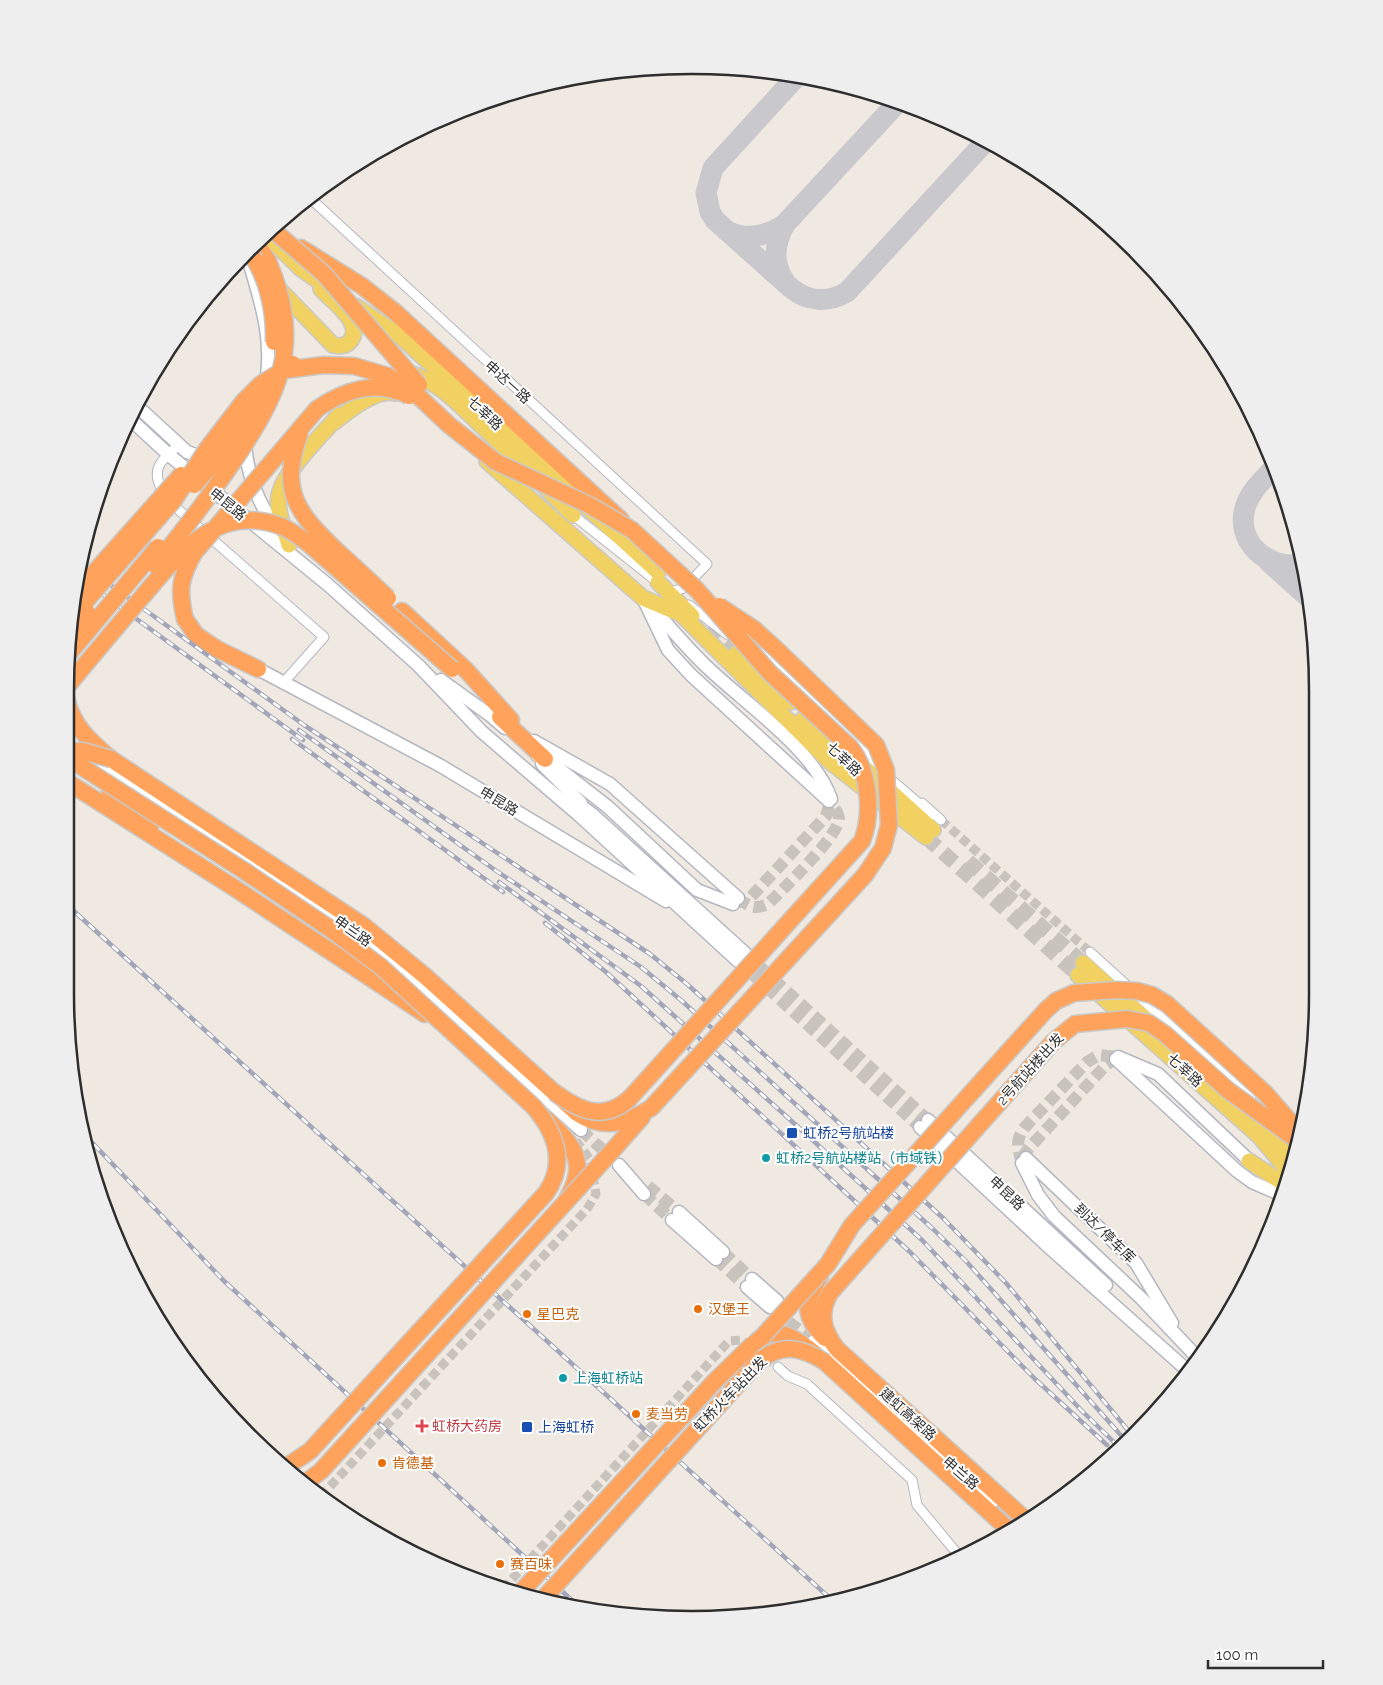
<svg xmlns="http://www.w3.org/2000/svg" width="1383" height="1685" font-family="Raleway,'Noto Sans SC',sans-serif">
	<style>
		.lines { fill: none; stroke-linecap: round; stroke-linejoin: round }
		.taxiway { stroke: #c9c8cc; stroke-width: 21 }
		.street-tunnel { stroke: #c8c4bd; stroke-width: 9; stroke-dasharray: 9 4.5; stroke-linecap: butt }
		.secondary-tunnel { stroke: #c8c4bd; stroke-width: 12; stroke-dasharray: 12 6; stroke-linecap: butt }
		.primary-tunnel { stroke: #c8c4bd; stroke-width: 15; stroke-dasharray: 15 8; stroke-linecap: butt }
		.street-casing { stroke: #b4b7c1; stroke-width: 11 }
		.secondary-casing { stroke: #b4b7c1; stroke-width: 15 }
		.primary-casing { stroke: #c9c9c9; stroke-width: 18 }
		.highway-casing { stroke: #c9c9c9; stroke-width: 19 }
		.street { stroke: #fff; stroke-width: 9 }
		.secondary { stroke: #fff; stroke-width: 12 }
		.primary { stroke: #f2d163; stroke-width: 15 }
		.highway { stroke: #ffa35c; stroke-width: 16 }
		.rail-casing { stroke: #a3a6b8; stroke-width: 4.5 }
		.rail { stroke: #fff; stroke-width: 2.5; stroke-dasharray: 8; stroke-linecap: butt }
		.highway-bridge-casing { stroke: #c9c9c9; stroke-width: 19; stroke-linecap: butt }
		.highway-bridge { stroke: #ffa35c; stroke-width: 16 }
		.transit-dot { fill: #1a4fb4; stroke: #fff; stroke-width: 2 }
		.culture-dot { fill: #0f9aa8; stroke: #fff; stroke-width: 2 }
		.food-dot { fill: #e8710a; stroke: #fff; stroke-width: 2 }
		.health-dot { fill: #e0444e; stroke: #fff; stroke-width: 2 }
		.labels { text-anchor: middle; stroke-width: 4; stroke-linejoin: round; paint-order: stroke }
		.street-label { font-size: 14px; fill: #2e2e2e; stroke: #fff }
		.transit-label { font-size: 14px; fill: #164399; stroke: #fff; text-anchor: start }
		.culture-label { font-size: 14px; fill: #0d838f; stroke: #fff; text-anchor: start }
		.food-label { font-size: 14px; fill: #c56008; stroke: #fff; text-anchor: start }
		.health-label { font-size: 14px; fill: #be3a42; stroke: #fff; text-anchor: start }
		.rim { fill: none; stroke: #2e2e2e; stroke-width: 2.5 }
	</style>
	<rect width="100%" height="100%" fill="#efe9e1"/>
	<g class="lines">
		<path class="taxiway" d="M 797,76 L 713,168 L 706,193 L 710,212 L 715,220 L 791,288 C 808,302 828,303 847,292 L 986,141
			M 785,224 C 774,244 772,263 785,282
			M 727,231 C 746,241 768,236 785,224 L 899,101
			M 1274,468 C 1264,479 1251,490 1246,505 C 1233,541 1268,571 1302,564
			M 1268,561 L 1308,597"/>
		<path class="street-tunnel" d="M 941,820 L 1090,952
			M 320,1495 L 324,1493 L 587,1209 L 596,1194 L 590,1159 L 572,1136
			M 503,1589 L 729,1341 L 742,1340 L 778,1367"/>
		<path class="secondary-tunnel" d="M 738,898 C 750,907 754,910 768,904 C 781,891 841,834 839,818 C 838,811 833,806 829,801
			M 735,903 L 750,898 L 826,816 L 831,799
			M 747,955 L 928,1120
			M 740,963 L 920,1127
			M 581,1130 L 614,1160
			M 1026,1158 L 1025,1153 L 1030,1147 L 1107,1064 L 1116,1059
			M 1022,1163 C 1018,1149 1015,1140 1024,1128 L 1087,1062 L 1099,1055 L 1118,1057
			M 648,1186 L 679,1212
			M 644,1194 L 672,1220
			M 723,1252 L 752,1279
			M 716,1259 L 747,1287
			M 774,1311 L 814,1341"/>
		<path class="primary-tunnel" d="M 693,610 L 745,664
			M 926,837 L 1078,975
			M 968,861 L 1083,963"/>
		<g class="street-casing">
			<path id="street" d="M 310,198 L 707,564 L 684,588 L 671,592
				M 178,445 C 173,451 162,459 159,466 C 153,480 164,495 173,505 L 324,637 L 284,682
				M 573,515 L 660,584
				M 689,605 L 728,635
				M 751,641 L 865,749 L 874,765 L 924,808 L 929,822
				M 922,803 L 941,820
				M 1090,952 L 1251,1098
				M 778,1367 L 788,1376 L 807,1384 L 912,1480 L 917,1505 L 961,1558"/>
		</g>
		<g class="secondary-casing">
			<path id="secondary" d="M 247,255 C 260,299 275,341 265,387
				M 137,406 L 187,452 L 199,456 L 211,453
				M 130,419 L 169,455 L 327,584 L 418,665 L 482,732 L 580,816 L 738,961
				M 245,441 C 246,472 258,504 277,529
				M 643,598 L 668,650 L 691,675 L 829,801
				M 653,609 C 671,628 687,648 706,666 C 744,703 814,749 831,799
				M 258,669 L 441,766 L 666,901
				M 441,680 L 491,716 L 505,728
				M 534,741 L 610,784 L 738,898
				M 537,755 L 553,764 L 608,807 L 697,890 L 733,904
				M 96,756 L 101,762 L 142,791 L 357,933 L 409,974 L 581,1130
				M 542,764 L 581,803
				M 573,800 L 592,814 L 746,954
				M 1118,1057 L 1158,1074 L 1257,1168
				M 1116,1059 L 1237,1171 L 1252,1182 L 1282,1195
				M 928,1120 L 1106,1285
				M 920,1127 L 1051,1249 L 1187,1370
				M 1026,1158 L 1136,1263 L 1172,1323
				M 1022,1163 L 1038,1195 L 1054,1216 L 1141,1298 L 1196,1356
				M 619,1165 L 644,1194
				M 679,1212 L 723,1252
				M 672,1220 L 716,1259
				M 752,1279 L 777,1301
				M 747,1287 L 770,1307
				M 814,1341 L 993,1501"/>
		</g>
		<g class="primary-casing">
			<path id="primary" d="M 266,234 L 300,268 L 336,293
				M 275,285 L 333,345 C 340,346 346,347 351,340 C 363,322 332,301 321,289
				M 355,306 L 400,336 L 658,572
				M 405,372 C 438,379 461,407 485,429 C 515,457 544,486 573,515
				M 333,423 C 347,412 376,388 395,393
				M 487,461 L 643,598 L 681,614 L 828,760 L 926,837
				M 289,545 C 285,530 276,512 279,496 C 282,473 323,434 339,415
				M 658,582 L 692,616
				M 736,654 L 790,702
				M 802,720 L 856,771
				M 858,762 L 933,830
				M 1083,963 L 1153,1026
				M 1078,975 L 1258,1135
				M 1247,1112 L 1297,1156
				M 1260,1137 L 1290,1173
				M 1249,1161 L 1286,1185"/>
		</g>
		<g class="highway-casing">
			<path id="highway" d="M 256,243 L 268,261
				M 301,248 L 362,286 L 395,312 L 621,520
				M 402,611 L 466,670 L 511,720
				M 185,619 L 196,635 L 217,649 L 258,669
				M 66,697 C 72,726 90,741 111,759 L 364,926 L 425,976 L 577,1113 C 603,1130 626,1124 651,1108
				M 500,717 L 545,759
				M 66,781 L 233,887 L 425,1014
				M 110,792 L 151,824
				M 543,1116 C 570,1141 590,1160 568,1197
				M 613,1150 L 642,1117
				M 820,1276 C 805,1302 802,1316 825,1338
				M 830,1293 C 818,1314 823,1331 837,1349 L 1026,1520
				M 757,1341 C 779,1320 807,1347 825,1362 L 1009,1530"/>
		</g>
		<use href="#street" class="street"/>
		<use href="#secondary" class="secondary"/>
		<use href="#primary" class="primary"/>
		<use href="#highway" class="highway"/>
		<g class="rail-casing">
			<path id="rail" d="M 79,562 L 304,725 L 650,954 L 687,984 L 943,1218 L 1006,1283 L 1132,1435
				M 76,575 L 303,740
				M 299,730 L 495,870 L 641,967 L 682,1001 L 933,1229 L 966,1261 L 1126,1441
				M 292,739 L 503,892
				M 499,882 L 641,986 L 796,1125 L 922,1240 L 1082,1411 L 1119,1447
				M 65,903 L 833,1601
				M 545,923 L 606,972 L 910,1252 L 1035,1379 L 1107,1445
				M 83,1133 L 224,1281 L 576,1604"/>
		</g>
		<use href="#rail" class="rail"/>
		<g class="highway-bridge-casing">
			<path id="highway-bridge" d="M 273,230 L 324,274 L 419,385
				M 248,250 C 267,274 275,311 274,342
				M 285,370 L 323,365 L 354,366 L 388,376 L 414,392 L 449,425 L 496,462 L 589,505 L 632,530 L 697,590 L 770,673 L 850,747 C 869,770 873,814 862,841 L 630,1098 C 604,1122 580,1111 554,1092
				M 300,433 C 279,490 296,512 337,551 C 354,566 371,582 388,598
				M 194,485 C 217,458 248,429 260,396
				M 155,565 C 181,534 205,502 229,468 C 278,396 305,348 268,261
				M 74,595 L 181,475
				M 71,618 L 174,500 L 207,449 L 243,402 L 261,384 L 293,364
				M 185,619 C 178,590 180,578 194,553 L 317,409 C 344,390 377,379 409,396
				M 68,634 L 87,612
				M 66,657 L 158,547
				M 66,688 C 91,657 117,627 142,597 C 179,554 218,501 283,527 C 292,531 301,538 309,544 L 452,669
				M 66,746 L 82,767 L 243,870 L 329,928 L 380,966 L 534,1107 C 556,1133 567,1163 546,1193 L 310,1451 L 286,1467
				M 66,751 L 83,751 L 111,759
				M 651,1108 L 865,875 L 883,848 L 889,825 L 886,770 L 876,745 L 775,648 L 754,629 L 719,606
				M 830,1293 L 1053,1042 L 1075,1024 L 1127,1019 L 1149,1023 L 1165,1034 L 1229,1091 L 1297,1140
				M 763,1336 L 828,1264 L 852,1225 L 1046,1010 L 1056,1001 L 1074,993 L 1117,990 L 1137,991 L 1152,995 L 1167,1004 L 1265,1093 L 1300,1133
				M 305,1483 L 321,1471 L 613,1150
				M 520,1593 L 714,1382 L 753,1344
				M 544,1598 L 759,1361 C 782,1343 801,1347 825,1362"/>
		</g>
		<use href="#highway-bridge" class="highway-bridge"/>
	</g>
	<g class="transit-dot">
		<rect x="786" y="1127" width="12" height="12" rx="2.5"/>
		<rect x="521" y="1421" width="12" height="12" rx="2.5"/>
	</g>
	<g class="culture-dot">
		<circle cx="766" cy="1158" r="5"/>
		<circle cx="563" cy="1378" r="5"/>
	</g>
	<g class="food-dot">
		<circle cx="698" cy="1309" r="5"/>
		<circle cx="527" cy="1314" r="5"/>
		<circle cx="636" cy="1414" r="5"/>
		<circle cx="382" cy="1463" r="5"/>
		<circle cx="500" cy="1564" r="5"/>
	</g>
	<path class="health-dot" d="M419.5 1418.5h5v5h5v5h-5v5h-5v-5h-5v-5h5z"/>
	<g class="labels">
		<g class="street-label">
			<text transform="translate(508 382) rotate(42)" y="5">申达一路</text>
			<text transform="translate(485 413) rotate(43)" y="5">七莘路</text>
			<text transform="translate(228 504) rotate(39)" y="5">申昆路</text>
			<text transform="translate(844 759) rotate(43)" y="5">七莘路</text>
			<text transform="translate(499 801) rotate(31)" y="5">申昆路</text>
			<text transform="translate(353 931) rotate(35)" y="5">申兰路</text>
			<text transform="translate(1030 1069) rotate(-48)" y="5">2号航站楼出发</text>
			<text transform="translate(1185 1070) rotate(42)" y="5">七莘路</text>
			<text transform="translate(1007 1193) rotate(43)" y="5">申昆路</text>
			<text transform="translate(1105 1233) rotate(44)" y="5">到达/停车库</text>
			<text transform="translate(730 1394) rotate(-46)" y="5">虹桥火车站出发</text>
			<text transform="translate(908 1414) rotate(42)" y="5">建虹高架路</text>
			<text transform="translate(961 1473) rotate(41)" y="5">申兰路</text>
		</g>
		<g class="transit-label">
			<text x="803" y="1138">虹桥2号航站楼</text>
			<text x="538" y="1432">上海虹桥</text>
		</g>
		<g class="culture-label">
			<text x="776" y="1163">虹桥2号航站楼站（市域铁）</text>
			<text x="573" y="1383">上海虹桥站</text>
		</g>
		<g class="food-label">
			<text x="708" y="1314">汉堡王</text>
			<text x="537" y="1319">星巴克</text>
			<text x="646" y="1419">麦当劳</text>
			<text x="392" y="1468">肯德基</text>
			<text x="510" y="1569">赛百味</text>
		</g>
		<g class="health-label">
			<text x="432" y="1431">虹桥大药房</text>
		</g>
	</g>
	<path d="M0 0H1383V1685H0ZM691 74H692A617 617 0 0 1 1309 691V994A617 617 0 0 1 692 1611H691A617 617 0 0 1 74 994V691A617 617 0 0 1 691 74Z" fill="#eee" fill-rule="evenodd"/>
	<path class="rim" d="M691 74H692A617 617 0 0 1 1309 691V994A617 617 0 0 1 692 1611H691A617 617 0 0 1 74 994V691A617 617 0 0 1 691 74Z"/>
	<path d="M1208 1660v8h115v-8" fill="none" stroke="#2e2e2e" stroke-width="2.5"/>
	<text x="1216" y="1660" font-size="15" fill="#2e2e2e" stroke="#ffffff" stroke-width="4" paint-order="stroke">100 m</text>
</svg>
